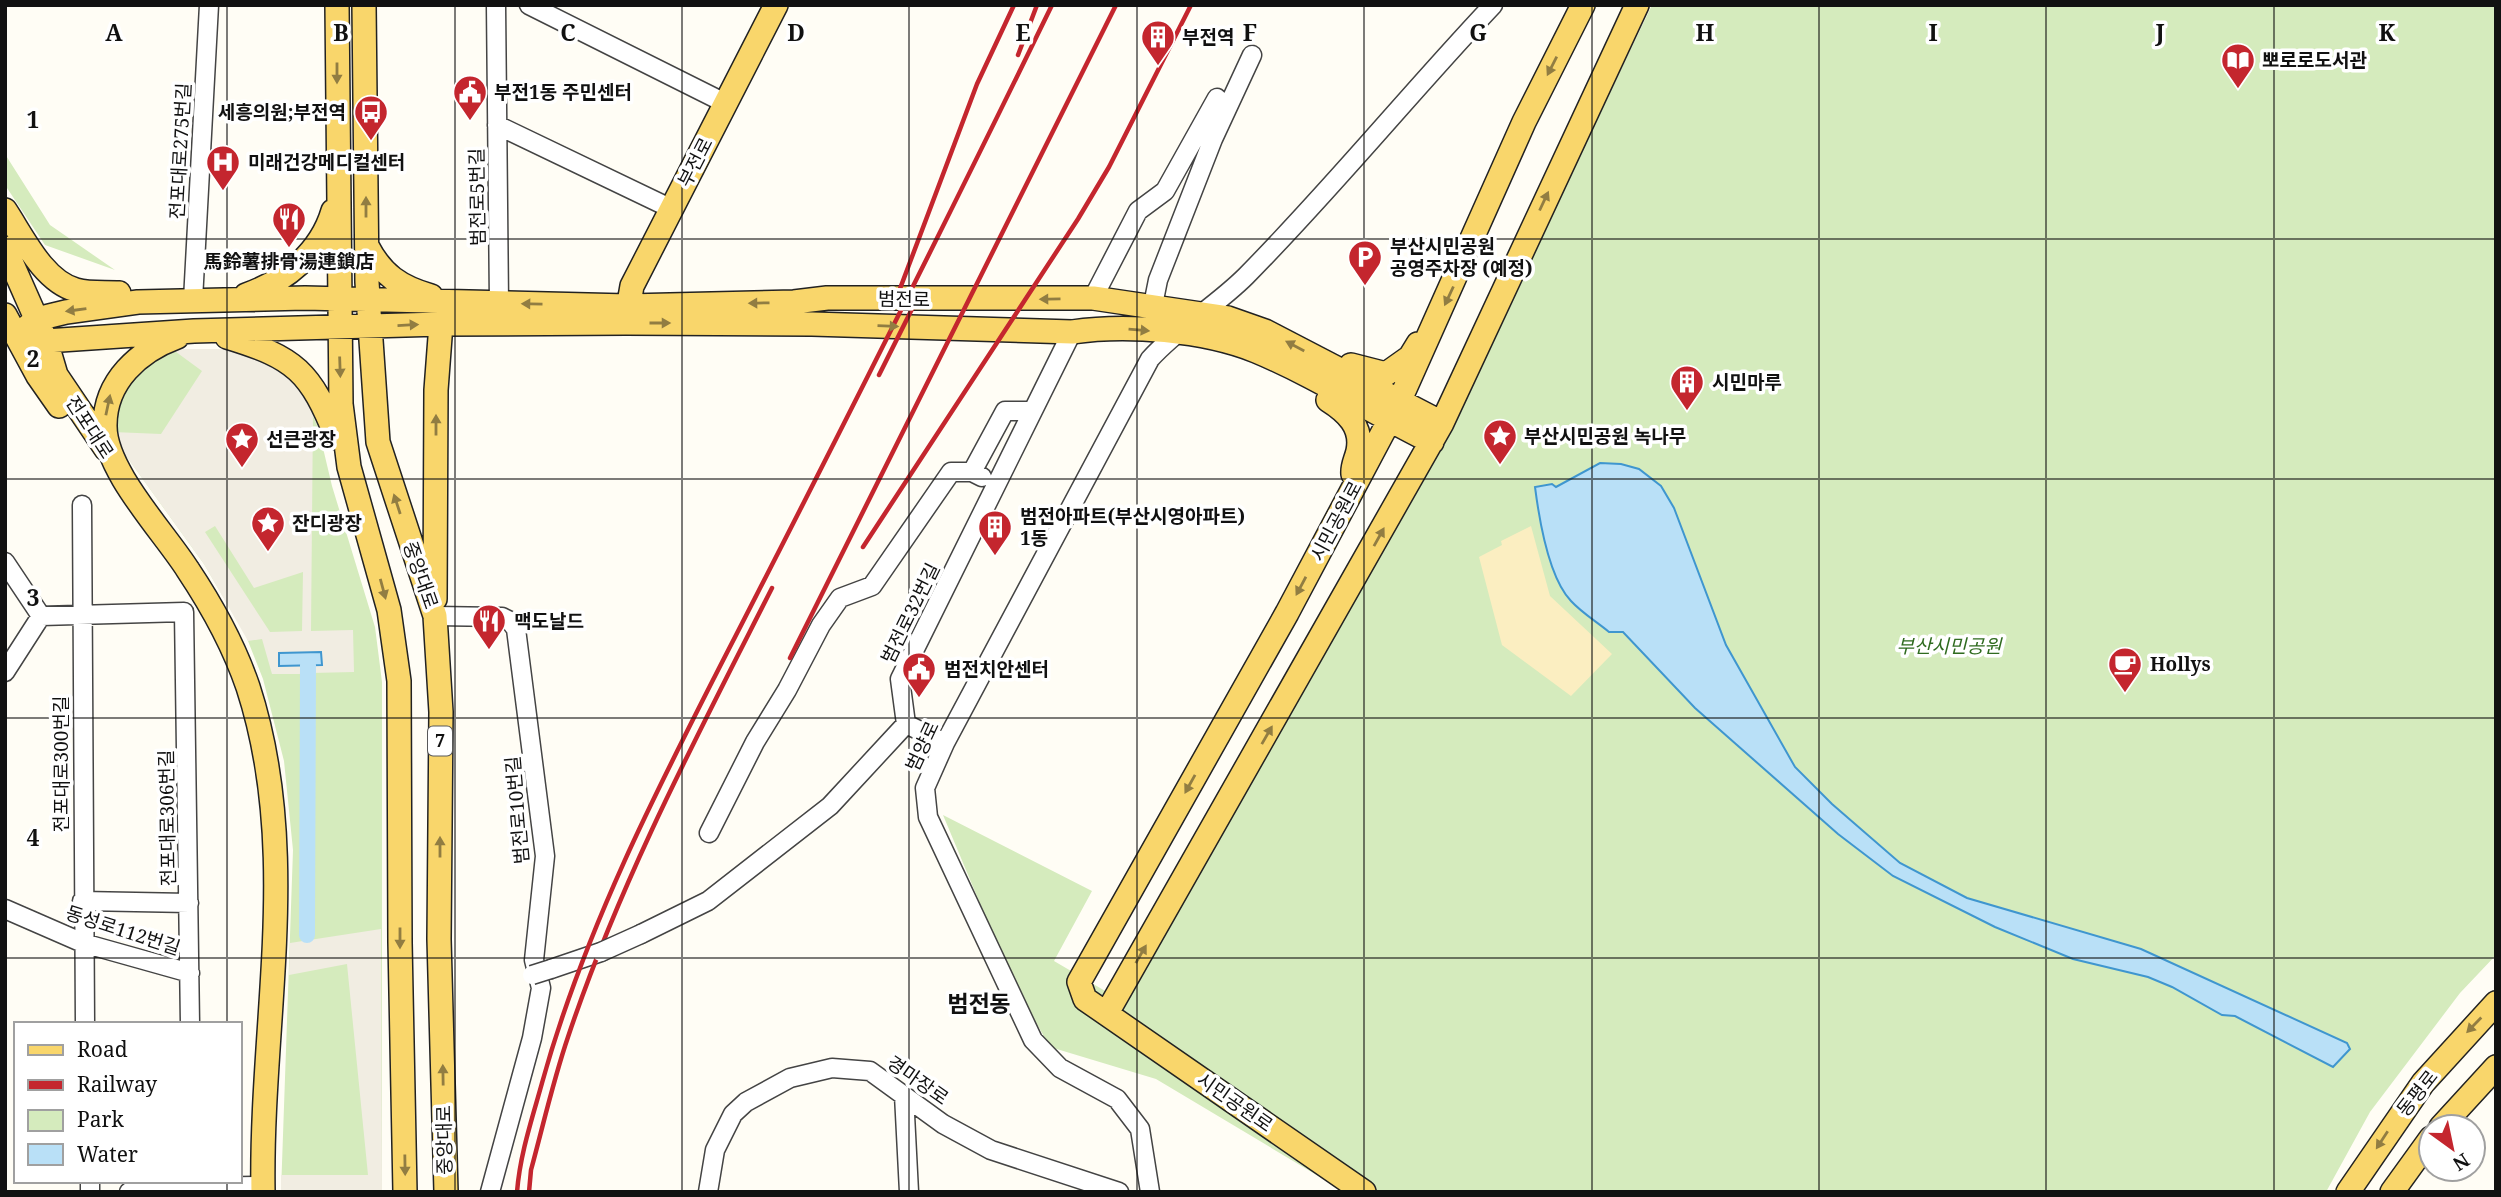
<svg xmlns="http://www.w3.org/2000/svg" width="2501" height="1197" font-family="'Noto Serif','Noto Sans KR',serif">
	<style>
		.green { fill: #d5ebbd }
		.sand { fill: #fbeec1 }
		.plaza { fill: #f1ede2; fill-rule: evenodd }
		.water { fill: #b9e0f7; stroke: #3f96cf; stroke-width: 2 }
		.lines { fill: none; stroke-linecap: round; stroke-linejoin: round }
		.canal { stroke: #b9e0f7; stroke-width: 16 }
		.minor-casing { stroke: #444; stroke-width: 21 }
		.major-casing { stroke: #222; stroke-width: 26 }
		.minor { stroke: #fff; stroke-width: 18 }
		.major { stroke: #f9d66b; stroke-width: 23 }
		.rail { stroke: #c4262e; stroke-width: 4.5 }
		.minor-bridge-casing { stroke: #444; stroke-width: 21; stroke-linecap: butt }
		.minor-bridge { stroke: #fff; stroke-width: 18 }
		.oneway { fill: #917d42 }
		.grid { fill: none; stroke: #111; stroke-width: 2; stroke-opacity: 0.55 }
		.labels { text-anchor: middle; stroke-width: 7; stroke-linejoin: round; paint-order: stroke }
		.shield { fill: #fff; stroke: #585858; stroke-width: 2 }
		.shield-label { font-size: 18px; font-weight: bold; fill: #111 }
		.poi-label { font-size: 19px; font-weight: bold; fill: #111; stroke: #fff; text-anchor: start }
		.street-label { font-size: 19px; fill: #111; stroke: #fff }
		.park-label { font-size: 19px; font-style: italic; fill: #2f6b1f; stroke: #fff }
		.quarter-label { font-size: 23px; font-weight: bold; fill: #111; stroke: #fff }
		.grid-label { font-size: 23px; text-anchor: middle; font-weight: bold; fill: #111; stroke: #fff; stroke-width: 7; stroke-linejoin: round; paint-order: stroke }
	</style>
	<rect width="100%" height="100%" fill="#fffdf5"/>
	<path class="green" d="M 1652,5 L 2496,5 L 2496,955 L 2460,993 L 2370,1112 L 2326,1192 L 1345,1192 L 1156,1079 L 1050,1047 L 1012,980 L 943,815 L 1092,891 L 1054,961 L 1124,1002 L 1423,482 Z
		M 5,154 L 50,225 L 115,270 L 45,245 L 5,185 Z
		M 172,349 L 226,349 L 302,392 L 318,427 L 332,486 L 375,627 L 382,682 L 382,1192 L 281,1192 L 293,850 L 284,761 L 263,679 L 246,636 L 204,564 L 119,446 L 115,416 L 124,381 Z"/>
	<path class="sand" d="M 1531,526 L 1550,596 L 1612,654 L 1571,696 L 1502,645 L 1479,557 L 1502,545 L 1501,541 Z"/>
	<path class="plaza" d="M 172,349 L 226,349 L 245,352 L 292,379 L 310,404 L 313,411 L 311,631 L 353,630 L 354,672 L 311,673 L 311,665 L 322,665 L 321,652 L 279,653 L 279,666 L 305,665 L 305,674 L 272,674 L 262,639 L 248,641 L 204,564 L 119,446 L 113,432 L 161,434 L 202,371 ZM 215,526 L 254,588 L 303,572 L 302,631 L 270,632 L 205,532 Z
		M 381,929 L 382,1192 L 281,1192 L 281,1175 L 368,1175 L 347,964 L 289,975 L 290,943 Z"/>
	<path class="water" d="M 1600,463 L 1621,464 L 1639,469 L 1661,486 L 1674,508 L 1726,645 L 1795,767 L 1832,804 L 1900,863 L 1967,898 L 2141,949 L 2347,1043 L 2350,1049 L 2333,1067 L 2235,1016 L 2222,1015 L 2172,987 L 2148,977 L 2073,959 L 1995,927 L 1893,876 L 1838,834 L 1695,708 L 1623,632 L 1609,632 C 1597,622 1582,613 1571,601 C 1549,578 1539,518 1535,487 L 1552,484 L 1556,487 Z
		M 321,652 L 322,665 L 279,666 L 279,653 Z"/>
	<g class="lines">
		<path class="canal" d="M 307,935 L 308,665"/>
		<g class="minor-casing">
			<path id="minor" d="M 496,5 L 499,304
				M 529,5 L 725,103
				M 497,125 L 672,209
				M 1093,298 L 1138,211 L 1165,191 L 1217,98
				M 193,300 L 209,5
				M 1153,305 L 1158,280 L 1213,139 L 1252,55
				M 982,477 L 972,472 L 1005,411 L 1032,411
				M 82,505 L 85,1024
				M 5,562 L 41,616
				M 184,612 L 190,1024
				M 435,616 L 502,617 L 510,621 L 516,629 L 545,856 L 534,960 L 541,988 L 532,1038 L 490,1192
				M 5,672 L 41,616 L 184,612
				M 906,724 L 945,743
				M 709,833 L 755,742 L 787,690 L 821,625 L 840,598 L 872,586 L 951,472 L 972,472
				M 82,901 L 189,903
				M 5,909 L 83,943 L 190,973
				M 641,934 L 708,901 L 830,806 L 906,724 L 900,679 L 1072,332
				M 551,969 L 601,952
				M 904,1095 L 909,1192
				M 90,1181 L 90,1192
				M 129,1192 L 188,1187 L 263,1186
				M 708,1192 L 715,1150 L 733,1114 L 746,1102 L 790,1078 L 832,1068 L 870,1071 L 943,1124 L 991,1150 L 1119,1192
				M 1150,1192 L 1140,1129 L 1117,1099 L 1060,1068 L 1033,1040 L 928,817 L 925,788 L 945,743 L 1150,359 C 1179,327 1216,306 1246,276 C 1332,189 1409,94 1493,5"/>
		</g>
		<g class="major-casing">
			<path id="major" d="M 337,5 L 341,404 L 349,467 L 389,610 L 399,681 L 400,942 L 405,1192
				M 364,5 L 367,282 L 378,442 L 435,616 L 441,712 L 439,939 L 446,1192
				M 5,210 C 23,237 43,281 76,290 C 90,294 105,292 119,293
				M 367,246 C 382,275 400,287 431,296
				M 5,248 L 46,341 L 56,375 L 106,449
				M 246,295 C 286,281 321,252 333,211
				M 5,315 L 38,376 L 59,406
				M 626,320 L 632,286 L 776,5
				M 17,335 L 37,319 L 66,312 L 138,302 L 305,298 L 628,306 L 794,302 L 827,298 L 1093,298 L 1228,318 L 1265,331 L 1442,423
				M 17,335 L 46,341 L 194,331 L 441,324 L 626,323 L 812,324 L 1072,332 C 1127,324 1204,330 1256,351 C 1316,376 1373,413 1432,442
				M 177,337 C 139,351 105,381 105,425 C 104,470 164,532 188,570 C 212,606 234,646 248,687 C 302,853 260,1022 263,1192
				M 227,337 C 296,358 310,371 337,438
				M 1351,365 L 1386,374 L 1410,357 L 1418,344
				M 1328,400 C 1347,412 1363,427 1358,451 C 1356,460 1352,466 1353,474
				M 435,599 L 436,390 L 441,324
				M 1107,1013 L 1442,423 L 1637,5
				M 2441,1127 L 2496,1067
				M 1364,1192 L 1085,999 L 1079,982 L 1287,613 L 1399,402 L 1524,122 L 1583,5
				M 2348,1192 L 2423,1083 L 2496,1003
				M 2392,1192 L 2431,1138"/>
		</g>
		<use href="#minor" class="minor"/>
		<use href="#major" class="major"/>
		<path class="rail" d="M 1018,55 L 1037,5
			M 898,294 L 977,84 L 1014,5
			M 879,375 L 912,309
			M 863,547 L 1078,219 L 1109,167 L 1191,5
			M 790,658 L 1116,5
			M 517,1192 C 520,1154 532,1119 542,1083 C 589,913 675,755 755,598 C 856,401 955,204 1052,5
			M 529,1192 L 531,1170 C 543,1126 553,1081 568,1037 C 620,881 698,734 772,588"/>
		<g class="minor-bridge-casing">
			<path id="minor-bridge" d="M 601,952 L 641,934
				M 532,975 L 551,969"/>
		</g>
		<use href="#minor-bridge" class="minor-bridge"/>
	</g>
	<defs><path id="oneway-solid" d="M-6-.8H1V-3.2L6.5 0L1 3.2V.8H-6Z" transform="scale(1.75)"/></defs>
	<g class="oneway">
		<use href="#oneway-solid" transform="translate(1552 66) rotate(117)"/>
		<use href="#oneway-solid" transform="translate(337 73) rotate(90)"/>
		<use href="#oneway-solid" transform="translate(1544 201) rotate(-65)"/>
		<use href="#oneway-solid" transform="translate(366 207) rotate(-90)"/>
		<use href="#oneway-solid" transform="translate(1449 296) rotate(115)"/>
		<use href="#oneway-solid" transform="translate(1050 299) rotate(179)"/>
		<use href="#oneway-solid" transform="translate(759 303) rotate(179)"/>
		<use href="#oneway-solid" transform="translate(532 304) rotate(-179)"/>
		<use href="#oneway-solid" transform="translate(76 310) rotate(172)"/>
		<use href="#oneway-solid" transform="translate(660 323)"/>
		<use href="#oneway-solid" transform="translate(408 325) rotate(-3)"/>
		<use href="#oneway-solid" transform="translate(888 326) rotate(2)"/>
		<use href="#oneway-solid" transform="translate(1139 330) rotate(5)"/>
		<use href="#oneway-solid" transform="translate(1295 346) rotate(-152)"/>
		<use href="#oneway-solid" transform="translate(340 367) rotate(88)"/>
		<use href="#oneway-solid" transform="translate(108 405) rotate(-78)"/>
		<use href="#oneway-solid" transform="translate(436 425) rotate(-90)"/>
		<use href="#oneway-solid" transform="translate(397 504) rotate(-108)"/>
		<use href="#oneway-solid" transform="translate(1379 537) rotate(-61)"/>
		<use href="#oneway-solid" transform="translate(1301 586) rotate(118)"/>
		<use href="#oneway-solid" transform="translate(383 589) rotate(75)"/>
		<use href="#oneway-solid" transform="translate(1267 735) rotate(-60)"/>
		<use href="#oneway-solid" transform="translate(1190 784) rotate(119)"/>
		<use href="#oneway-solid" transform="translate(440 847) rotate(-90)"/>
		<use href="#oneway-solid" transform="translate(400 938) rotate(90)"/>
		<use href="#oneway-solid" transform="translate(1141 954) rotate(-60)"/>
		<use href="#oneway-solid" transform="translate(2474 1025) rotate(134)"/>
		<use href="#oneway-solid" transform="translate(443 1075) rotate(-91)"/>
		<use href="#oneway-solid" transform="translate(2382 1140) rotate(123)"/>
		<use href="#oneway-solid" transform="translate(405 1165) rotate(89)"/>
	</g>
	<path class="grid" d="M 227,5 L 227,1024M 455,5 L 455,1192M 682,5 L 682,1192M 909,5 L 909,1192M 1137,5 L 1137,1192M 1364,5 L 1364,1192M 1592,5 L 1592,1192M 1819,5 L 1819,1192M 2046,5 L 2046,1192M 2274,5 L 2274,1192M 5,239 L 2496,239M 5,479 L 2496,479M 5,718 L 2496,718M 5,958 L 2496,958M 227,1181 L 227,1192"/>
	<defs>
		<g id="building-pin" transform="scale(1.75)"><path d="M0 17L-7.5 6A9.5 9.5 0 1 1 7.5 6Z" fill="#c4262e" stroke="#fff"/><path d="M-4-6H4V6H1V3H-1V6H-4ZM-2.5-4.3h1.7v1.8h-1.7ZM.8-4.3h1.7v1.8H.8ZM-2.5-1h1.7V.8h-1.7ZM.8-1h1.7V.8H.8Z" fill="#fff"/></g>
		<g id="library-pin" transform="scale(1.75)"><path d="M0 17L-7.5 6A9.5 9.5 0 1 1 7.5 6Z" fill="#c4262e" stroke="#fff"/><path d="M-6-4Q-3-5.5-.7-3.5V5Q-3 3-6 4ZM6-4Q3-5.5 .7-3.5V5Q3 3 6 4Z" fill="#fff"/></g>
		<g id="civic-pin" transform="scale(1.75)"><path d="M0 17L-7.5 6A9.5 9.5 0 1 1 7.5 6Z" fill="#c4262e" stroke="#fff"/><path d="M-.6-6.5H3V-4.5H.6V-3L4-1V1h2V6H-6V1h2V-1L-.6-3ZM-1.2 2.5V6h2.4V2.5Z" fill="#fff"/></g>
		<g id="bus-pin" transform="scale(1.75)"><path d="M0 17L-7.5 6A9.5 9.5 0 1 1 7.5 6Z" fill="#c4262e" stroke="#fff"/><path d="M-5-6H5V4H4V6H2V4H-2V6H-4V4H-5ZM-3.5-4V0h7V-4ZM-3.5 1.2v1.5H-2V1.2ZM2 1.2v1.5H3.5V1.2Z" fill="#fff"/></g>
		<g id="hospital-pin" transform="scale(1.75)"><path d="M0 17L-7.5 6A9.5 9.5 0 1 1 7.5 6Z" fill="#c4262e" stroke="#fff"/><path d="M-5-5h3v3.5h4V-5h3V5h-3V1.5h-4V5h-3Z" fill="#fff"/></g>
		<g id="restaurant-pin" transform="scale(1.75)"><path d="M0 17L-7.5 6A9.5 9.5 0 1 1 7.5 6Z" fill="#c4262e" stroke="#fff"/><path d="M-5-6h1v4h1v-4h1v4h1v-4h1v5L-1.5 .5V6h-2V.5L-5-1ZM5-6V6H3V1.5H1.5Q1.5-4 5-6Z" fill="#fff"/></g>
		<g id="parking-pin" transform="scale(1.75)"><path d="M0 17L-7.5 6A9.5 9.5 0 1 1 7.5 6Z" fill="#c4262e" stroke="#fff"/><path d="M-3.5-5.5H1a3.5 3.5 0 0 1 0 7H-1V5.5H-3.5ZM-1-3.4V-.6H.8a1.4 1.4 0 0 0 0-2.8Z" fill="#fff"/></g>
		<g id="sight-pin" transform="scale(1.75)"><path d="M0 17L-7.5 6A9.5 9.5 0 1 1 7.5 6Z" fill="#c4262e" stroke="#fff"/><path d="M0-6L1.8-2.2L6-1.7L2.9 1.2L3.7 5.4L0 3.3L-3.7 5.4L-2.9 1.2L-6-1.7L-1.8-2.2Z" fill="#fff"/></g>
		<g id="cafe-pin" transform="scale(1.75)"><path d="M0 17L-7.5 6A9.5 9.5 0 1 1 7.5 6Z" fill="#c4262e" stroke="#fff"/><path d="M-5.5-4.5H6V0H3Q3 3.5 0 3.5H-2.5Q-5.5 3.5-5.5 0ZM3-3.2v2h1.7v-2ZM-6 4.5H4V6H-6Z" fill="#fff"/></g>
	</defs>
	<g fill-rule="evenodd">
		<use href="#building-pin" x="1158" y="37"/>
		<use href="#library-pin" x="2238" y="60"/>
		<use href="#civic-pin" x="470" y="92"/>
		<use href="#bus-pin" x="371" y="112"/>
		<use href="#hospital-pin" x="223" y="162"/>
		<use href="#restaurant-pin" x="289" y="219"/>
		<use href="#parking-pin" x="1365" y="257"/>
		<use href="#building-pin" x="1687" y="382"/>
		<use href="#sight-pin" x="1500" y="436"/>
		<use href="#sight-pin" x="242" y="439"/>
		<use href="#sight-pin" x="268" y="523"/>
		<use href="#building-pin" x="995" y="527"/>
		<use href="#restaurant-pin" x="489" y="621"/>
		<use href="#cafe-pin" x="2125" y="664"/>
		<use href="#civic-pin" x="919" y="669"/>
	</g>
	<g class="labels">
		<rect class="shield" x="428" y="726.5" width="24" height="29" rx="5"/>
		<g class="shield-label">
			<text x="440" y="747">7</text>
		</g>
		<g class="poi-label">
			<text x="1182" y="44">부전역</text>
			<text x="2262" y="67">뽀로로도서관</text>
			<text x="494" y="99">부전1동 주민센터</text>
			<text x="346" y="119" text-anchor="end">세흥의원;부전역</text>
			<text x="248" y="169">미래건강메디컬센터</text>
			<text x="1390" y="253">부산시민공원<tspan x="1390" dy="22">공영주차장 (예정)</tspan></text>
			<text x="289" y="268" text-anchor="middle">馬鈴薯排骨湯連鎖店</text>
			<text x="1712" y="389">시민마루</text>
			<text x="1524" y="443">부산시민공원 녹나무</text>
			<text x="266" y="446">선큰광장</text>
			<text x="1020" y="523">범전아파트(부산시영아파트)<tspan x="1020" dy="22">1동</tspan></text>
			<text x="292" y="530">잔디광장</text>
			<text x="514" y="628">맥도날드</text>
			<text x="2150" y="671">Hollys</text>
			<text x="944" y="676">범전치안센터</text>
		</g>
		<g class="street-label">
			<text transform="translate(180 151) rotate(-87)" y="7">전포대로275번길</text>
			<text transform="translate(695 162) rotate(-63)" y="7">부전로</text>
			<text transform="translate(477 197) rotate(-91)" y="7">범전로5번길</text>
			<text transform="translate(904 299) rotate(1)" y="7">범전로</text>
			<text transform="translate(90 427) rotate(57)" y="7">전포대로</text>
			<text transform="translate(1336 521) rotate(-62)" y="7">시민공원로</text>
			<text transform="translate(421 575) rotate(71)" y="7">중앙대로</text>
			<text transform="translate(910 613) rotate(-64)" y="7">범전로32번길</text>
			<text transform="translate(922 746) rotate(-65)" y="7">범양로</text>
			<text transform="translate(61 764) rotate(-90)" y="7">전포대로300번길</text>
			<text transform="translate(517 810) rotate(-95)" y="7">범전로10번길</text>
			<text transform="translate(167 818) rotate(-91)" y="7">전포대로306번길</text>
			<text transform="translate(123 930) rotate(18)" y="7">동성로112번길</text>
			<text transform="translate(918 1080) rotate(35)" y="7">경마장로</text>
			<text transform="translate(2417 1093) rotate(-52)" y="7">동평로</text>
			<text transform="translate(1235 1102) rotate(35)" y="7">시민공원로</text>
			<text transform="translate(444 1140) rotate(-91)" y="7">중앙대로</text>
		</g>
		<g class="park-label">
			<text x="1949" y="653">부산시민공원</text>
		</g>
		<g class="quarter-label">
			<text x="979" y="1012">범전동</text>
		</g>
	</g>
	<g class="grid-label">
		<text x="114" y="41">A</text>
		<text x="341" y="41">B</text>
		<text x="568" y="41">C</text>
		<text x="796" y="41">D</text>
		<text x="1023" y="41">E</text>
		<text x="1250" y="41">F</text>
		<text x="1478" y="41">G</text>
		<text x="1705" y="41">H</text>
		<text x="1933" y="41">I</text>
		<text x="2160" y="41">J</text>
		<text x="2387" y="41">K</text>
		<text x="33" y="128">1</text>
		<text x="33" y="367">2</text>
		<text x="33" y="606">3</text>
		<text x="33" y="846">4</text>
	</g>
	<rect width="2501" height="1197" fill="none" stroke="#111111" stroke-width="14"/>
	<rect x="14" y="1022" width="228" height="161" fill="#ffffff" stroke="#a0a0a0" stroke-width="2"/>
	<rect x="28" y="1045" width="35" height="10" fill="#f9d66b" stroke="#a0a0a0" stroke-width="2"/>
	<text x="77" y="1057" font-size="21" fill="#111111">Road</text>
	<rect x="28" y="1080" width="35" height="10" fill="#c4262e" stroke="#a0a0a0" stroke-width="2"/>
	<text x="77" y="1092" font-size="21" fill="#111111">Railway</text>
	<rect x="28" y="1110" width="35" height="21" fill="#d5ebbd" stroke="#a0a0a0" stroke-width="2"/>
	<text x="77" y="1127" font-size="21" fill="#111111">Park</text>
	<rect x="28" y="1144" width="35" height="21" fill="#b9e0f7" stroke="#a0a0a0" stroke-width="2"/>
	<text x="77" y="1162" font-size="21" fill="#111111">Water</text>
	<g transform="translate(2452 1148) rotate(147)"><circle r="33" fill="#ffffff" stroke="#a0a0a0" stroke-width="2"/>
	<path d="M0-5L12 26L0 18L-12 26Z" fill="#c4262e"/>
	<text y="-10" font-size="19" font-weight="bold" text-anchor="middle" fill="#111111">N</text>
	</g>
</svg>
